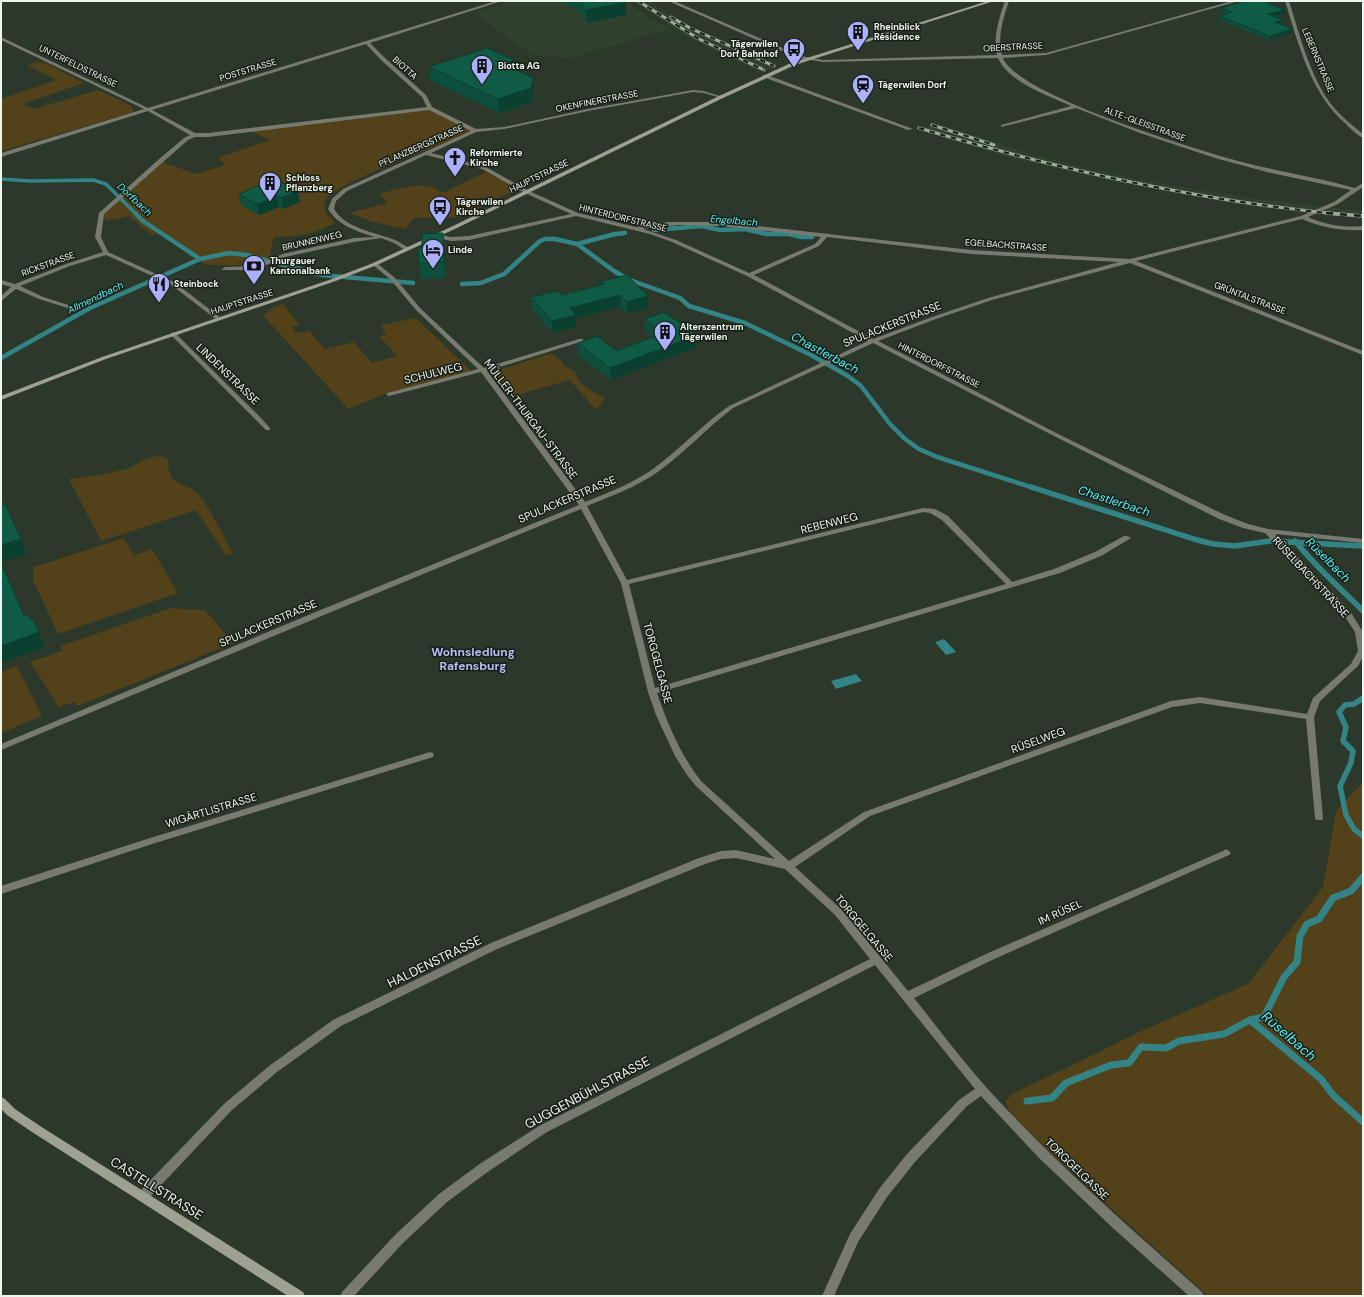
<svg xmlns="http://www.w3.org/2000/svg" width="1364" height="1297" font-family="'DM Sans',sans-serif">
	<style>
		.built { fill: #30422d }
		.green { fill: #524119 }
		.water { fill: #338486 }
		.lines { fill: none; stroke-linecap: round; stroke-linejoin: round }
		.stream-far3 { stroke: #338486; stroke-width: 3.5 }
		.stream-far2 { stroke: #338486; stroke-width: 4.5 }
		.stream-far1 { stroke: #338486; stroke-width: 5.5 }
		.stream { stroke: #338486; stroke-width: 7 }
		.street { fill: #787a70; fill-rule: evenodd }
		.secondary { fill: #9ea091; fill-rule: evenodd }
		.rail-far1-casing { stroke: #9faa9e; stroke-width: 3 }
		.rail-casing { stroke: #9faa9e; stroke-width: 3.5 }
		.rail-far1 { stroke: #191f18; stroke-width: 2; stroke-dasharray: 5.5; stroke-linecap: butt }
		.rail { stroke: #191f18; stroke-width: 2.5; stroke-dasharray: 7; stroke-linecap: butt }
		.wall { fill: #0e4e3c }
		.shaded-wall { fill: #0b4031 }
		.building { fill: #105b46; stroke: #0b4031 }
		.labels { text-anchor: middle; stroke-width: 3; stroke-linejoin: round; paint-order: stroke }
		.far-poi-label { font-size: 9px; font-weight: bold; fill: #edf6ec; stroke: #191f18; text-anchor: start }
		.far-street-label { font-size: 9px; fill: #edf6ec; stroke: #191f18 }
		.far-water-label { font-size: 10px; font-style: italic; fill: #55eff2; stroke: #191f18 }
		.street-label { font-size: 11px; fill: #edf6ec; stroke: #191f18 }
		.water-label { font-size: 12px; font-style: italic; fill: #55eff2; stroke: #191f18 }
		.neighbourhood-label { font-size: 12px; font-weight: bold; fill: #b9bef6; stroke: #191f18 }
		.near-street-label { font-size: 13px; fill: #edf6ec; stroke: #191f18 }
		.near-water-label { font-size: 14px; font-style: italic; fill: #55eff2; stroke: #191f18 }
	</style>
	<rect width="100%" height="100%" fill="#2c392a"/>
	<path class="built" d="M 511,1 L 626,1 L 646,16 L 671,29 L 570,58 L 535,55 L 519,46 L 474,12 Z
		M 633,1 L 651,1 L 668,14 L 703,32 L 777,64 L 761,72 L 720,54 L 677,30 Z
		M 938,124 L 1034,155 L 1112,174 L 1168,185 L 1250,198 L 1363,211 L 1363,218 L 1241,205 L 1113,181 L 1019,160 L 915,129 Z"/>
	<path class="green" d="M 37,62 L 48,64 L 84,83 L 22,104 L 34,109 L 98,90 L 131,106 L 134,112 L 1,151 L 1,99 L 57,80 L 27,65 Z
		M 430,108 L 475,131 C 452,140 337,183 327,198 C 321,208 327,216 335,222 C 314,236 298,236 274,237 L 271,248 L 271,257 L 251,265 L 206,265 L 161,233 L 152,235 L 129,216 L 107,221 L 101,214 L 160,161 L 196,174 L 225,165 L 218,158 L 270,140 L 249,130 Z
		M 486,172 L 518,189 L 460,217 L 414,218 L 405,229 L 373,222 L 349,213 L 388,203 L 380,194 C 392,190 415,184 427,186 C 434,187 438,192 445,192 Z
		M 283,304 L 299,324 L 292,327 L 297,333 L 309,331 L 325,349 L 354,342 L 372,363 L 397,356 L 379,336 L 386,335 L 380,325 L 416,318 L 471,371 L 390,392 L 348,409 L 262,314 L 271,311 L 270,309 Z
		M 550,354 C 555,355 562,360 563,365 L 575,372 L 579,381 L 585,387 L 605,398 L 596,410 L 570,380 L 511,397 L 494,375 L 502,369 Z
		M 158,456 L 164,457 L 168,460 C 169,487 179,479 196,492 C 207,501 225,540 233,554 L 226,555 L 196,510 L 101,541 L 69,479 C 89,476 110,474 129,468 C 139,464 147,457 158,456 Z
		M 124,538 L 134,555 L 152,549 L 178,593 L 58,634 L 33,580 L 34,567 Z
		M 171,608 L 205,610 L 233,643 L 78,706 L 75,702 L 59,707 L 30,662 L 62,651 L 60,646 Z
		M 17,666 L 42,716 L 1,733 L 1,672 Z
		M 1363,782 L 1363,1296 L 1208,1296 L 1060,1162 L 1013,1116 L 1005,1102 L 1011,1095 L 1137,1033 L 1248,984 L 1323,887 L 1336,811 Z"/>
	<path class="water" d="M 944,639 L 956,652 L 946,655 L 935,642 Z
		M 856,674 L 862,681 L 836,689 L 831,681 Z"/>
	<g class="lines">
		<path class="stream-far3" d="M 1,179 L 30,181 L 93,180 L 106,184 L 136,214"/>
		<path class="stream-far2" d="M 135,213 L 143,221 L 200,259
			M 654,230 L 702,226 L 720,230 L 745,229 L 767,234 L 789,234 L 801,237 L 812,237
			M 577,244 L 615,234 L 625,233
			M 462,284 L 481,283 L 504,274 L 540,241 L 545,239 L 555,239 L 577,244 L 614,271 L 630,280 L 680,298 L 689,306 L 745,323 L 811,355 L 848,376 L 861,386 L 890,424 L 905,439 L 919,449 L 937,457 L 1034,488
			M 1,358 L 90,308 L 200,259 L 229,253 L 246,255 L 322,275 L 413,283"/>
		<path class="stream-far1" d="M 1031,487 L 1197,540 L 1214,544 L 1235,546 L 1270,541 L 1363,546
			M 1295,541 C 1315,566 1340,588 1363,611
			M 1363,698 L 1354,704 L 1345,705 L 1339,712 L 1346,727 L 1343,741 L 1353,751 L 1351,763 L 1340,786 L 1346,815 L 1354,829 L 1363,836"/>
		<path class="stream" d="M 1363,877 L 1351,891 L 1333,898 L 1319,919 L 1307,924 L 1300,936 L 1297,962 L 1284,977 L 1264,1017 L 1250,1020 L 1321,1079 L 1333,1095 L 1363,1122
			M 1027,1101 L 1052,1098 L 1066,1083 L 1111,1065 L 1129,1063 L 1141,1047 L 1166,1048 L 1179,1041 L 1224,1034 L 1250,1020"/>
		<path class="street" d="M 496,1 L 502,1 L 370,43 L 385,58 L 426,95 L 432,107 L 476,129 L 504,127 L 588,109 L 693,90 L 704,91 L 723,97 L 721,98 L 704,93 L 693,92 L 588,111 L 504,129 L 476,132 L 431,153 L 486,167 L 529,191 L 578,213 L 636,227 L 668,222 L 722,222 L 971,250 L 1130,259 L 1301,216 L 1334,202 L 1351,190 L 1267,172 L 1215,158 L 1140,133 L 1076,108 L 1001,127 L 1001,125 L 1071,106 C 1049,96 1008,82 998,58 L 823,62 L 798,58 L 668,1 L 674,1 L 801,56 L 823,60 L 997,55 C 993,37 999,18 1005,1 L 1009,1 C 1003,19 997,37 1002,55 L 1046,53 L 1232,1 L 1239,1 L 1046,55 L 1003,58 C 1017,95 1200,151 1242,162 C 1280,172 1318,177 1355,188 L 1363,183 L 1363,187 L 1338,204 L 1308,217 C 1326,225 1343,228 1363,226 L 1363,230 C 1342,231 1322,228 1302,219 L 1136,261 L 1363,351 L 1363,355 L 1130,263 L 992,300 L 936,319 L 878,341 L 1064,437 L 1225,515 L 1248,524 L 1268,529 L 1363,539 L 1363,543 L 1275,534 L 1350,611 L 1363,632 L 1363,657 L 1358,666 L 1320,701 L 1314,717 L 1323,818 L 1322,820 L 1316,820 L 1315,818 L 1306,719 L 1200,703 L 1172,707 L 870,816 L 795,867 L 841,909 L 908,991 L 986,954 L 1223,851 L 1226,849 L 1229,851 L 1231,853 L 1229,855 L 992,960 L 914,998 C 938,1028 961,1059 986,1087 C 1053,1161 1128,1226 1202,1292 L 1204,1296 L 1189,1296 L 1114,1229 L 1039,1158 L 981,1096 L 967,1106 L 915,1162 L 887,1197 L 858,1242 L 834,1296 L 822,1296 L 850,1234 L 879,1189 L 907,1154 L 959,1100 L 975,1089 L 875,965 L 547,1132 L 489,1171 L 447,1202 L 403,1243 L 354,1296 L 340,1296 L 342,1292 L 395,1235 L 439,1194 L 481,1163 L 539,1126 L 870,959 L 835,915 L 785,869 L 736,858 L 721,859 L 705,864 L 497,949 L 341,1026 L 277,1072 L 232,1110 L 147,1200 L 143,1201 L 139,1200 L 137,1196 L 139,1192 L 224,1104 L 269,1066 L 333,1020 L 491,943 L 699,858 L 721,851 L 736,850 L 775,859 L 696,786 L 687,775 L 675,756 L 656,715 L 648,692 L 621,583 L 581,509 L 324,615 L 1,750 L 1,744 L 318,611 L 579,505 L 481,372 L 389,396 L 387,395 L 387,393 L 478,369 L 416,310 L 391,280 L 373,265 L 373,263 L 377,263 L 395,278 L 420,308 L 484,368 L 579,339 L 583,339 L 583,341 L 487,371 L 585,502 C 608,493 633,483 653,469 C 680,449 702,425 729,406 L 868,341 L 747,276 L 672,242 L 650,234 L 576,216 L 469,240 L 451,241 L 434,237 L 433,236 L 436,234 L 451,237 L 469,236 L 571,214 L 525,193 L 482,169 L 426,155 L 347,191 L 336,201 L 334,209 C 346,229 375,232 395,240 C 400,242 404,245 409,248 L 409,250 L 405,250 L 394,243 L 381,238 L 354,242 L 285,257 L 254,270 L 223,270 L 222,269 L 225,267 L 253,266 L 283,254 L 354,238 L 375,237 C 356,231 339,226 328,209 L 332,199 L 343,189 L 471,131 L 429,110 L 208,137 L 195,137 L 188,140 L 104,214 L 101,237 L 108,252 L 174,282 L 221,318 L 221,320 L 217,320 L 170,284 L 106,255 L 70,266 L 20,286 L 43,297 L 78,308 L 78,310 L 74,310 L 39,299 L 16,289 L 1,301 L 1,296 L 11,287 L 1,284 L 1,280 L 15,284 L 66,264 L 103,252 L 95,237 L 99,213 L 158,160 L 184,138 L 190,135 L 148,111 L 1,157 L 1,153 L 144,109 L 1,40 L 1,37 L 148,108 ZM 366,44 L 381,60 L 422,97 L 427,107 L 208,133 L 195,133 L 152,110 ZM 679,225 L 722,226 L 821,237 L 815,244 L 749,273 L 676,240 L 643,229 ZM 827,237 L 971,254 L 1119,262 L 988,298 L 932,317 L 873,339 L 754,275 L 819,246 ZM 873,343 L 1060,439 L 1219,519 L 1243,528 L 1265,533 L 1344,615 L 1355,632 L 1358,651 L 1351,664 L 1313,698 L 1307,714 L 1200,697 L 1171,701 L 864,812 L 789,861 L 702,782 C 681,756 668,725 657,693 L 1060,573 L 1101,556 L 1131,538 L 1127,536 L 1124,536 L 1095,552 L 1054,569 L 1012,582 L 948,516 L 935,509 L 923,508 L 627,580 L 587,506 C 611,496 637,487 659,471 C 685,452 707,428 733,408 ZM 923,512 L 930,513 L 942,520 L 1006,584 L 655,688 L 629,584 Z
			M 1285,1 L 1289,1 C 1300,36 1311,81 1335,109 C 1343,118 1353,126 1363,134 L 1363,138 C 1357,135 1351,129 1346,124 C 1310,93 1299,45 1285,1 Z
			M 763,75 L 767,75 L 913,129 L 908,130 L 763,77 Z
			M 173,332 L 175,333 L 259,416 L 270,428 L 270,430 L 266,430 L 170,334 Z
			M 430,752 L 433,753 L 434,755 L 433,757 L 149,845 L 1,894 L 1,886 L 147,839 Z"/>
		<path class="secondary" d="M 988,1 L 994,1 L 795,65 L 723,98 L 457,228 L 377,265 L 333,282 L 106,359 L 1,400 L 1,396 L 102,357 L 329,280 L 373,263 L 453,226 L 719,96 L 791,63 Z
			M 1,1097 L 5,1099 L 15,1109 L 40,1126 L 303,1292 L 305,1296 L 288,1296 L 32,1132 L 7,1115 L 1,1109 Z"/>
		<g class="rail-far1-casing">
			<path id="rail-far1" d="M 638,1 L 699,39 L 764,70
				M 671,17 L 690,28 L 774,66
				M 932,125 L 994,145
				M 919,128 C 1056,169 1195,200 1337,214"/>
		</g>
		<g class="rail-casing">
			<path id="rail" d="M 1326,213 L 1363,216"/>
		</g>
		<use href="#rail-far1" class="rail-far1"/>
		<use href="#rail" class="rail"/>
	</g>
	<path class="wall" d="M 559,1 L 625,1 L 626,15 L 587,23 L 576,9 Z
		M 1222,8 L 1284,13 L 1273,16 L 1283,20 L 1282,23 L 1280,24 L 1293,29 L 1292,33 L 1269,40 L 1218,19 L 1219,16 L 1227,14 L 1221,12 Z
		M 514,60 L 515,69 L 533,78 L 534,92 L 532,102 L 499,113 L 430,80 L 429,67 Z
		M 298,191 L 300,202 L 283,209 L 279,207 L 259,215 L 241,205 L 239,194 Z
		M 443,233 L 446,278 L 421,279 L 419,264 L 422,248 Z
		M 602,281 L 648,296 L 648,308 L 627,313 L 621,307 L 576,318 L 576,327 L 553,333 L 532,309 L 531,297 L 562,295 L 602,285 Z
		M 645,319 L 697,347 L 611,380 L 578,355 L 578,343 L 616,351 L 653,337 L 645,331 Z"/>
	<path class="shaded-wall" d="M 626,2 L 626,15 L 587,23 L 586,10 Z
		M 1285,10 L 1284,13 L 1268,18 L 1268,14 Z
		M 1283,20 L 1282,23 L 1275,26 L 1275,22 Z
		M 1293,29 L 1292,33 L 1269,40 L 1270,36 Z
		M 514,60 L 515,74 L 503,64 Z
		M 533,78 L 534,92 L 532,102 L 499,113 L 498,99 Z
		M 298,191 L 300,202 L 283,209 L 281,198 Z
		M 277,196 L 279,207 L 259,215 L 257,204 Z
		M 443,233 L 446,278 L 444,262 Z
		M 620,295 L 621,307 L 576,318 L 576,327 L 553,333 L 552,321 L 570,308 Z
		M 648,296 L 648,308 L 627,313 L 627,302 Z
		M 698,335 L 697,347 L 611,380 L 610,368 Z
		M 21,539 L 27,554 L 1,562 L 1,545 Z
		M 39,632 L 45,648 L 1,663 L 1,646 Z"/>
	<path class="building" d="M 580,1 L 625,1 L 626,2 L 586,10 Z
		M 1244,1 L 1263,1 L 1285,10 L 1268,14 L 1283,20 L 1275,22 L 1293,29 L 1270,36 L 1219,16 L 1232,12 L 1222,8 Z
		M 487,48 L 514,60 L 503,64 L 533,78 L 531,88 L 498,99 L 429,67 Z
		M 275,179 L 298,191 L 281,198 L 277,196 L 257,204 L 239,194 Z
		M 443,233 L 444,262 L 419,264 L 418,248 L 422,248 L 422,234 Z
		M 627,275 L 648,296 L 627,302 L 620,295 L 570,308 L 576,315 L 552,321 L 531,297 L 557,291 L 562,295 L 605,284 L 602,281 Z
		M 664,312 L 698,335 L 610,368 L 578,343 L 597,336 L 616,351 L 664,333 L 645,319 Z
		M 5,504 L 21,539 L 1,545 L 1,505 Z
		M 1,562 L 24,616 L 28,615 L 31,620 L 33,619 L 39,632 L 1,646 Z"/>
	<defs>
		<g id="building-pin" transform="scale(1.15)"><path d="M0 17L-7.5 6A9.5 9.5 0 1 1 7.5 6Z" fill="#aab0fb" stroke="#191f18"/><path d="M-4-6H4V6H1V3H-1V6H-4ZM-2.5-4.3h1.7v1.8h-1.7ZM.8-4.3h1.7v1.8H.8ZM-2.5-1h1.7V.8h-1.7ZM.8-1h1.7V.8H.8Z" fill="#111"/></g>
		<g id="bus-pin" transform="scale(1.15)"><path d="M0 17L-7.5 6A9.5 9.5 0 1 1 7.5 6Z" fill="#aab0fb" stroke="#191f18"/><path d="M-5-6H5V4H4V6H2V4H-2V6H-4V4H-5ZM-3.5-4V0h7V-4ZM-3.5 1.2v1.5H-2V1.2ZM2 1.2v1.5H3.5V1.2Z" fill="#111"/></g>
		<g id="station-pin" transform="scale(1.15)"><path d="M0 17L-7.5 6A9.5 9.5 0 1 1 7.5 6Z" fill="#aab0fb" stroke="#191f18"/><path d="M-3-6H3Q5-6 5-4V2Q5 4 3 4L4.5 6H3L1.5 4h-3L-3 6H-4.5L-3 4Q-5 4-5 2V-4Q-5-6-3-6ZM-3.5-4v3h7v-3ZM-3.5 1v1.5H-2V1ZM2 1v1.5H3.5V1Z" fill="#111"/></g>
		<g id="church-pin" transform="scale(1.15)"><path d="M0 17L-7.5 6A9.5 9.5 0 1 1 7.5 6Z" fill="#aab0fb" stroke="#191f18"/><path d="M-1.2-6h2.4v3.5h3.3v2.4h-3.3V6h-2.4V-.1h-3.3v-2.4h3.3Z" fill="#111"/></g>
		<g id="hotel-pin" transform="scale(1.15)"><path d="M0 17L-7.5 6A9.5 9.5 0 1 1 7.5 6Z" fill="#aab0fb" stroke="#191f18"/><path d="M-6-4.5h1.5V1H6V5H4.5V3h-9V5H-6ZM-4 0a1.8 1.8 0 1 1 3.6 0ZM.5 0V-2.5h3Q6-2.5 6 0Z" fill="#111"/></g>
		<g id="bank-pin" transform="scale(1.15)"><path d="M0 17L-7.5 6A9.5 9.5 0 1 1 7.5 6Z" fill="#aab0fb" stroke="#191f18"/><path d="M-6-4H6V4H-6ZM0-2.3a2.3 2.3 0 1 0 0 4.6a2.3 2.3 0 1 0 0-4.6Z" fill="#111"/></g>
		<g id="restaurant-pin" transform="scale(1.15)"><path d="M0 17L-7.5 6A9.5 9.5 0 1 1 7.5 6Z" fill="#aab0fb" stroke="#191f18"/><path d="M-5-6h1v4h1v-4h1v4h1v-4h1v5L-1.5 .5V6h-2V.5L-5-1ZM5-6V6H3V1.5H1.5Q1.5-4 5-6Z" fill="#111"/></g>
	</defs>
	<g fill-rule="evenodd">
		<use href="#building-pin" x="858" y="32"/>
		<use href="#bus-pin" x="794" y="49"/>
		<use href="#building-pin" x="482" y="66"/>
		<use href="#station-pin" x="863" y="85"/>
		<use href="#church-pin" x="455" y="158"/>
		<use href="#building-pin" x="270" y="183"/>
		<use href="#bus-pin" x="440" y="207"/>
		<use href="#hotel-pin" x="433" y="250"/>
		<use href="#bank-pin" x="254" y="266"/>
		<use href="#restaurant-pin" x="159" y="284"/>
		<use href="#building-pin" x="665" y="332"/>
	</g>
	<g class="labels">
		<g class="far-poi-label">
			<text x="874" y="30">Rheinblick<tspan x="874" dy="10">Résidence</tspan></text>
			<text x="778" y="47" text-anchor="end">Tägerwilen<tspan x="778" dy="10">Dorf Bahnhof</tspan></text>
			<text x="498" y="69">Biotta AG</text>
			<text x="878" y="88">Tägerwilen Dorf</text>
			<text x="470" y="156">Reformierte<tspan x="470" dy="10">Kirche</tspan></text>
			<text x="286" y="181">Schloss<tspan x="286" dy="10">Pflanzberg</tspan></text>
			<text x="456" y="205">Tägerwilen<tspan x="456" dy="10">Kirche</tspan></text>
			<text x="448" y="253">Linde</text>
			<text x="270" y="264">Thurgauer<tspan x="270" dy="10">Kantonalbank</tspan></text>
			<text x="174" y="287">Steinbock</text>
			<text x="680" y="330">Alterszentrum<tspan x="680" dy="10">Tägerwilen</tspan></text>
		</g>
		<g class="far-street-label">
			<text transform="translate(1013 47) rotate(-3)" y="3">OBERSTRASSE</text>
			<text transform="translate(1318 60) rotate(67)" y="3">LEBERNSTRASSE</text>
			<text transform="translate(78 66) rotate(26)" y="3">UNTERFELDSTRASSE</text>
			<text transform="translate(405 68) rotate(42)" y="3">BIOTTA</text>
			<text transform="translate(248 70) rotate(-17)" y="3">POSTSTRASSE</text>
			<text transform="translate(597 101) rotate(-11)" y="3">OKENFINERSTRASSE</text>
			<text transform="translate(1145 124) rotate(20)" y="3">ALTE-GLEISSTRASSE</text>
			<text transform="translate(421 146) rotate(-24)" y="3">PFLANZBERGSTRASSE</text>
			<text transform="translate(539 176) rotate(-26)" y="3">HAUPTSTRASSE</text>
			<text transform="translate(623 218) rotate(14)" y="3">HINTERDORFSTRASSE</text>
			<text transform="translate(312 241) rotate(-13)" y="3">BRUNNENWEG</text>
			<text transform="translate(1006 245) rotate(4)" y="3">EGELBACHSTRASSE</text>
			<text transform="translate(48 264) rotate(-20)" y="3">RICKSTRASSE</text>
			<text transform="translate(1250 298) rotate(21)" y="3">GRÜNTALSTRASSE</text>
			<text transform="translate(242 302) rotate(-18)" y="3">HAUPTSTRASSE</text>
			<text transform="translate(939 365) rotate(27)" y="3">HINTERDORFSTRASSE</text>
		</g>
		<g class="far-water-label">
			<text transform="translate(135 199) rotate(43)" y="4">Dorfbach</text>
			<text transform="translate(734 220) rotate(5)" y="4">Engelbach</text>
			<text transform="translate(95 297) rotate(-26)" y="4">Allmendbach</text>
		</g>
		<g class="street-label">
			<text transform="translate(892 324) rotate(-22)" y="4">SPULACKERSTRASSE</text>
			<text transform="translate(433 373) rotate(-14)" y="4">SCHULWEG</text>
			<text transform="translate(228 374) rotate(44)" y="4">LINDENSTRASSE</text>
			<text transform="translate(531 419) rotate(53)" y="4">MÜLLER-THURGAU-STRASSE</text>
			<text transform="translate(567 499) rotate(-23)" y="4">SPULACKERSTRASSE</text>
			<text transform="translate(829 523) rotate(-14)" y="4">REBENWEG</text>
			<text transform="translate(1311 577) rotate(47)" y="4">RÜSELBACHSTRASSE</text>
			<text transform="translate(268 623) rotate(-23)" y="4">SPULACKERSTRASSE</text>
			<text transform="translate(658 663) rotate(75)" y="4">TORGGELGASSE</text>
			<text transform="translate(1038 740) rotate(-20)" y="4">RÜSELWEG</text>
			<text transform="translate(211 810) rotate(-17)" y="4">WIGÄRTLISTRASSE</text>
			<text transform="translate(1060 912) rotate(-24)" y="4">IM RÜSEL</text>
			<text transform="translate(864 928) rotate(50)" y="4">TORGGELGASSE</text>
			<text transform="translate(1077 1169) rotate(44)" y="4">TORGGELGASSE</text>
		</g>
		<g class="water-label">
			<text transform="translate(825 353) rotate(28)" y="4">Chastlerbach</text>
			<text transform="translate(1114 501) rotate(18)" y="4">Chastlerbach</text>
			<text transform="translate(1328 560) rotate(45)" y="4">Rüselbach</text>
		</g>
		<g class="neighbourhood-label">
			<text x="473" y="656">Wohnsiedlung<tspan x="473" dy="14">Rafensburg</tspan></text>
		</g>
		<g class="near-street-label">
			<text transform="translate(434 961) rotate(-26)" y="5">HALDENSTRASSE</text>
			<text transform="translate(587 1092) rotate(-28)" y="5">GUGGENBÜHLSTRASSE</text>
			<text transform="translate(157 1188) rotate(32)" y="5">CASTELLSTRASSE</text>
		</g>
		<g class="near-water-label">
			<text transform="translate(1289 1036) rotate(41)" y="5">Rüselbach</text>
		</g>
	</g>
	<rect width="1364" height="1297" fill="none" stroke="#edf6ec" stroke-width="4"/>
</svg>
